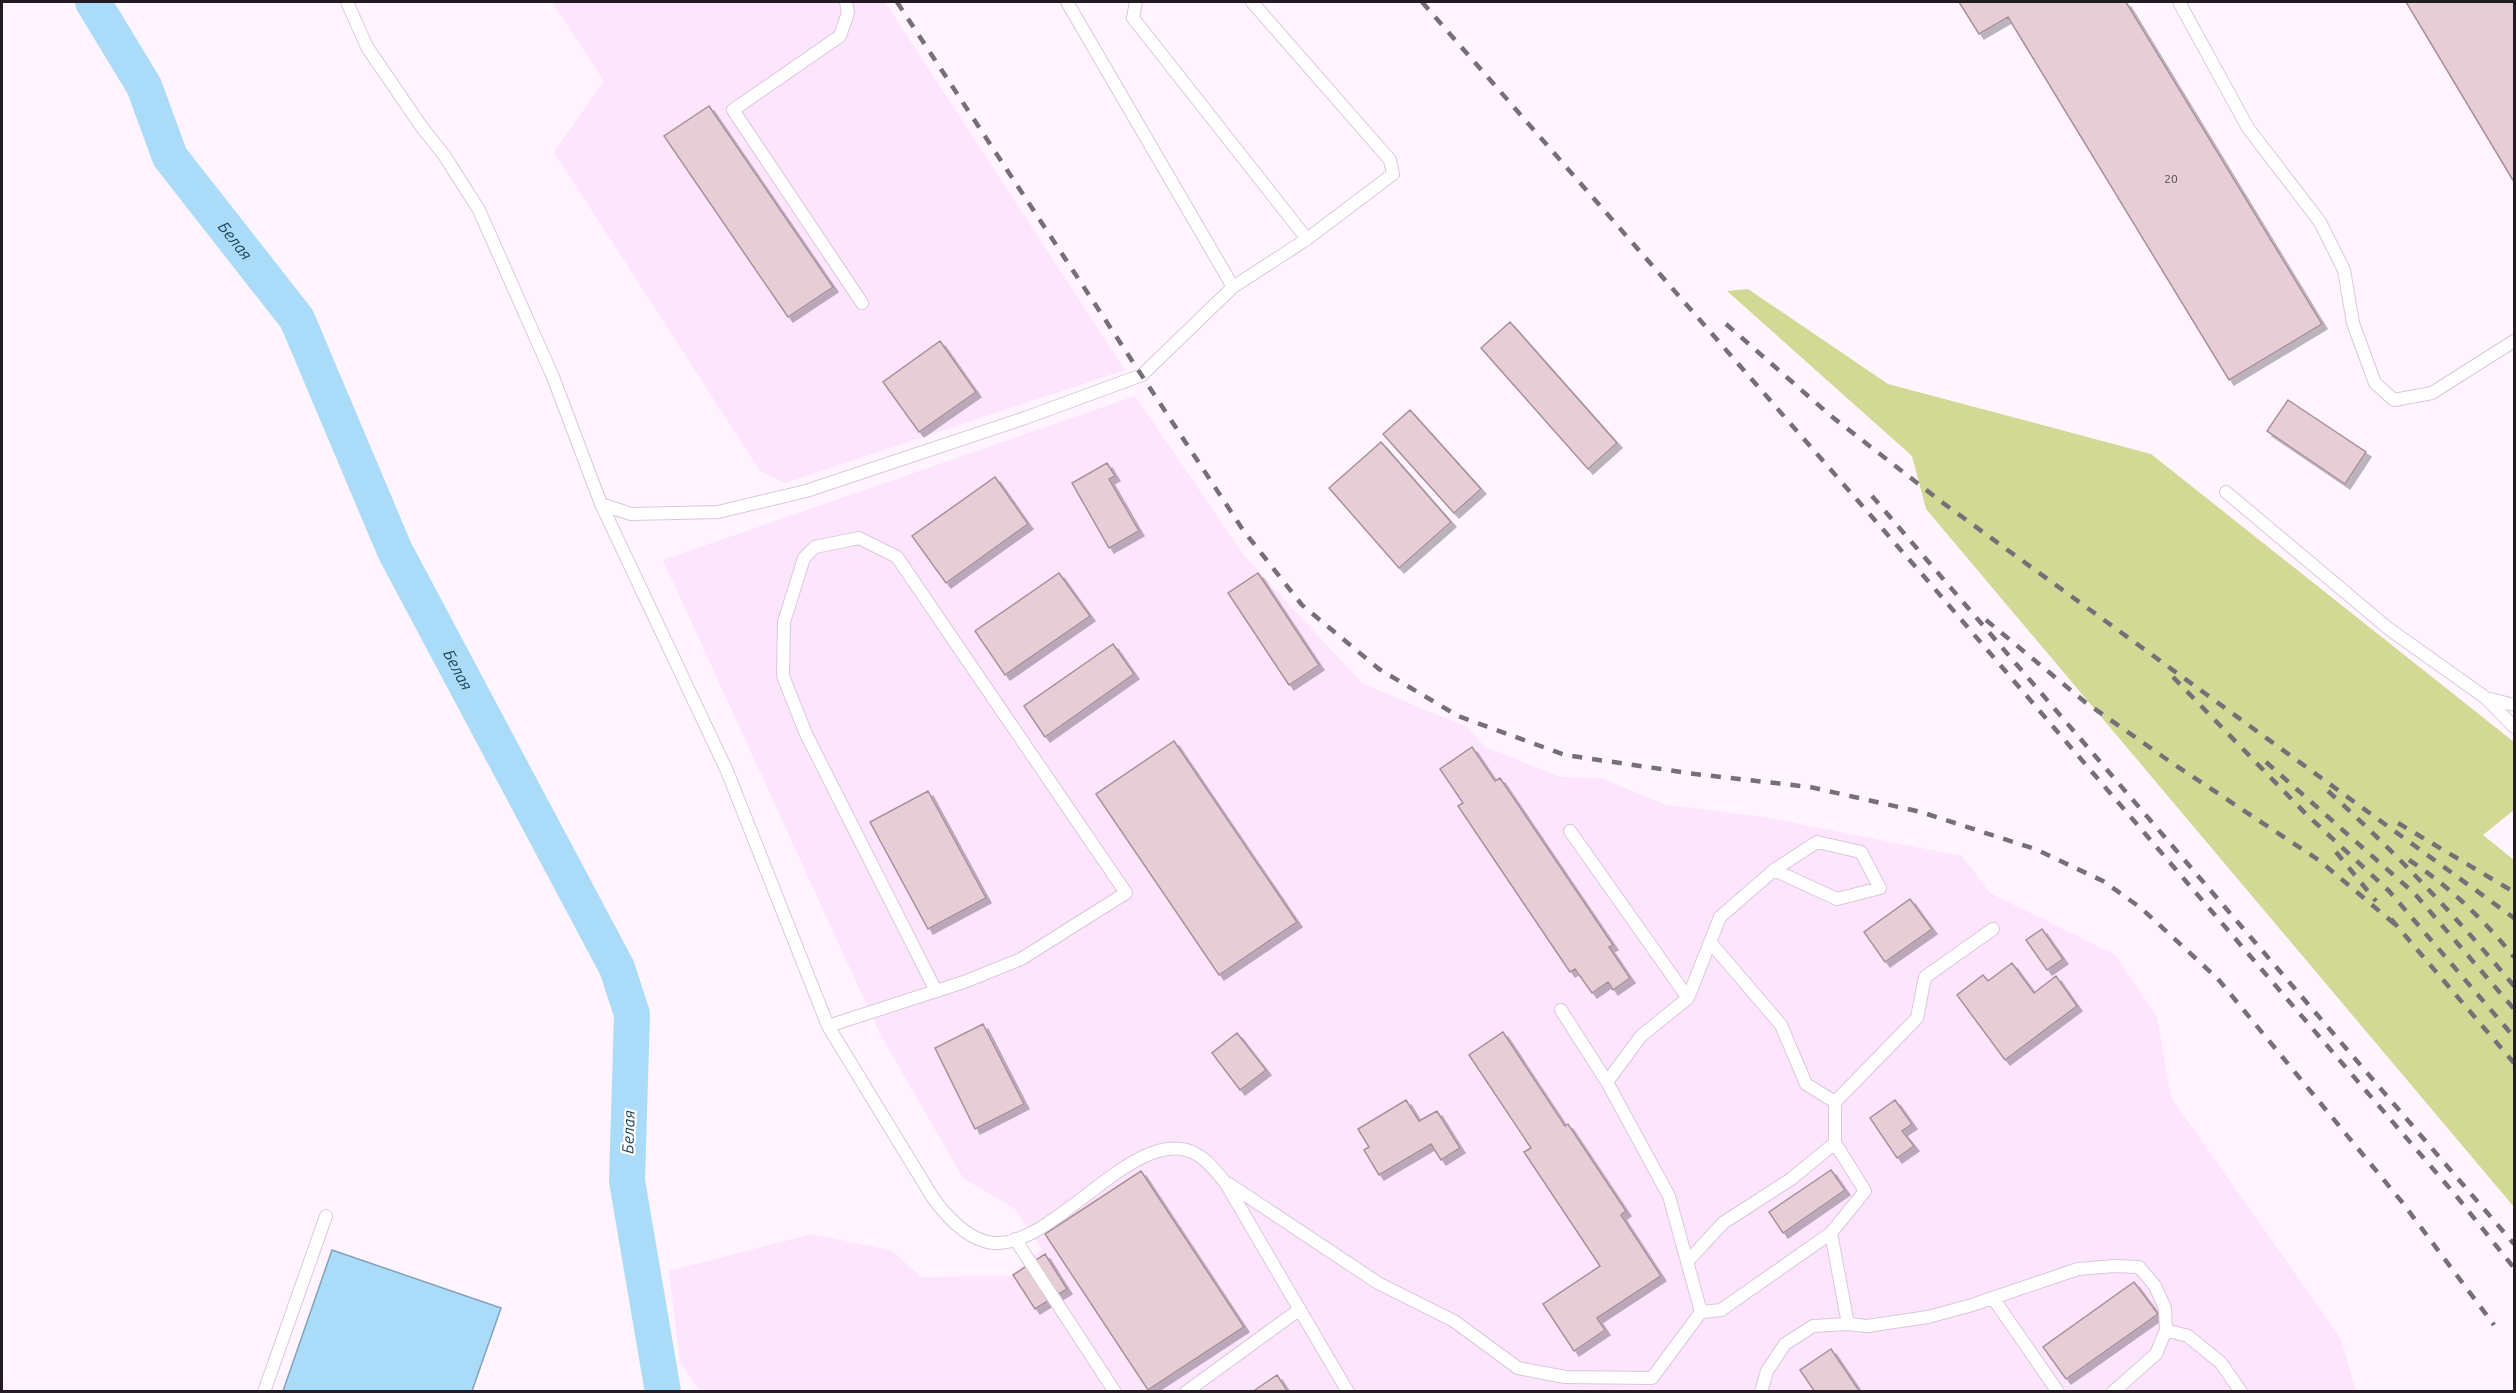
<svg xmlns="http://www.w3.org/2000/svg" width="2516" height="1393" font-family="Ubuntu,sans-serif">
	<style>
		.built { fill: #fde5fd }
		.green { fill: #d2d994 }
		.water { fill: #aadcf9; stroke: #81a2b8; stroke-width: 1.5 }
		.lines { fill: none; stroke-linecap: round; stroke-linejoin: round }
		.river { stroke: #aadcf9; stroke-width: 36 }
		.building { fill: #e7cdd6; stroke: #a89099; stroke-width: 1.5; filter: url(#shadow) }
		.lane-casing { stroke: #d9c8da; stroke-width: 14 }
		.lane { stroke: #fff; stroke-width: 12 }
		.rail { stroke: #776f77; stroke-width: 4.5; stroke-dasharray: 10 10; stroke-linecap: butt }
		.labels { text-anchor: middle; stroke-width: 4.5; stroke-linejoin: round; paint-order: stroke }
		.number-label { font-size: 12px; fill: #53484f }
		.water-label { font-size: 16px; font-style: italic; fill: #173e51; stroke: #fff }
	</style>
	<defs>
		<filter id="shadow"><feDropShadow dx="5" dy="5" stdDeviation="0" flood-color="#0004"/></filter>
	</defs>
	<rect width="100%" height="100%" fill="#fff4ff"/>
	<path class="built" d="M 552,2 L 885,2 L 1125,370 L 785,483 L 760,471 L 554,152 L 604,81 Z
		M 1135,396 L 1246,558 L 1363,684 L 1467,727 L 1485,747 L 1560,777 L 1601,778 L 1666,805 L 1765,817 L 1962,856 L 1990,893 L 2115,955 L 2157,1017 L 2171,1097 L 2341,1339 L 2356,1391 L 700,1391 L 680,1362 L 669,1271 L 812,1234 L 891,1250 L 921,1277 L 1010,1276 L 1042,1249 L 1015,1209 L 963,1178 L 880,1034 L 663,560 Z"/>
	<path class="green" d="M 1748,289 L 1888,384 L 2151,454 L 2514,742 L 2514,810 L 2483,835 L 2514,860 L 2514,1207 L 1926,509 L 1912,456 L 1727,291 Z"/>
	<path class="water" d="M 332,1250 L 501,1308 L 472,1391 L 283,1391 Z"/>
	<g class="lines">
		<path class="river" id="s1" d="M 93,2 L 144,86 L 170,157 L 297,319 L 395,551 L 617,968 L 632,1014 L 627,1181 L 663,1392"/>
	</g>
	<path class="building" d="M 1959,2 L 2126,2 L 2322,324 L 2229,380 L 2008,17 L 1979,34 Z
		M 2406,2 L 2514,2 L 2514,182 Z
		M 709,106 L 833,287 L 788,317 L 664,136 Z
		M 1510,322 L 1617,443 L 1588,469 L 1481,348 Z
		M 940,341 L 976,392 L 919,432 L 883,382 Z
		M 2288,400 L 2366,452 L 2345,484 L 2267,431 Z
		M 1410,410 L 1481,489 L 1454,513 L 1383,434 Z
		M 1381,442 L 1451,522 L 1399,568 L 1329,488 Z
		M 1107,463 L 1115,476 L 1109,479 L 1139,531 L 1109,548 L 1072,483 Z
		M 995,477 L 1028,524 L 946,583 L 912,536 Z
		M 1059,573 L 1090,616 L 1005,675 L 975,631 Z
		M 1258,573 L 1319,665 L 1289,685 L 1228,593 Z
		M 1113,644 L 1134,674 L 1045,737 L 1024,706 Z
		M 1174,741 L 1297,922 L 1219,975 L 1096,794 Z
		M 1472,747 L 1495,781 L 1500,778 L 1613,945 L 1609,947 L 1630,978 L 1613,990 L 1608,982 L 1592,993 L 1575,969 L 1570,972 L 1458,806 L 1463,803 L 1440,769 Z
		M 928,791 L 986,898 L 928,929 L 870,822 Z
		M 1910,899 L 1932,929 L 1885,962 L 1864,932 Z
		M 2042,929 L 2063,959 L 2047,970 L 2026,940 Z
		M 2012,963 L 2034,993 L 2056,976 L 2077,1006 L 2005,1060 L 1957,995 L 1983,975 L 1988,981 Z
		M 983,1024 L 1024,1104 L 975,1129 L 935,1048 Z
		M 1503,1032 L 1565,1126 L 1568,1124 L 1626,1211 L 1621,1215 L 1661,1276 L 1597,1318 L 1605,1330 L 1574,1351 L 1543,1304 L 1600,1266 L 1524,1152 L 1531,1148 L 1469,1055 Z
		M 1237,1033 L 1266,1070 L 1240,1090 L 1212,1053 Z
		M 1406,1100 L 1419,1121 L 1437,1111 L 1460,1148 L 1441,1160 L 1431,1144 L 1379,1175 L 1364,1150 L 1369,1147 L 1358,1129 Z
		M 1895,1100 L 1912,1124 L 1902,1131 L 1914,1146 L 1897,1158 L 1870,1118 Z
		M 1831,1170 L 1845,1190 L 1783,1233 L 1769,1212 Z
		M 1141,1171 L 1244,1327 L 1148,1390 L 1045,1234 Z
		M 1045,1254 L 1067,1289 L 1035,1309 L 1013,1275 Z
		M 2134,1282 L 2158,1314 L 2066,1379 L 2043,1347 Z
		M 1831,1349 L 1860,1392 L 1815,1392 L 1800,1370 Z
		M 1277,1375 L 1288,1392 L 1252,1392 Z"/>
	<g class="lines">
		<g class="lane-casing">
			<path id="lane" d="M 347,2 L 367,47 L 421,126 L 444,155 L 479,210 L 553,377 L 601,504 L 727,771 L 828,1026 L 933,1198 C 947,1217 969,1241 994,1243 C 1056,1247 1137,1121 1196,1154 C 1208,1160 1216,1172 1225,1182 L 1348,1392
				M 846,2 L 848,13 L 840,36 L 733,110 L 862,303
				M 1067,2 L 1233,287
				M 1136,2 L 1133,18 L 1307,239
				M 2179,2 L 2248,128 L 2320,222 L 2344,270 L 2353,323 L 2375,383 L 2394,400 L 2432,393 L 2514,341
				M 2226,492 L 2389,629 L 2486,698 L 2514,705
				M 601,504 L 631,514 L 718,512 L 806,491 L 1025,418 L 1142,375 L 1233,287 L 1307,239 L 1393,174 L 1390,160 L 1252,2
				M 2486,698 L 2514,727
				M 1570,831 L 1688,998
				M 1710,942 L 1781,1025 L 1806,1084 L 1835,1102
				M 828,1026 L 964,982 L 1021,959 L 1126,893 L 897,557 L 859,538 L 815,547 L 804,558 L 784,622 L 783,676 L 806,734 L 936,991
				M 1607,1082 L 1641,1036 L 1688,998 L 1720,917 L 1774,870 L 1817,842 L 1861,852 L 1880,888 L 1837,899 L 1774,870
				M 1229,1184 L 1378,1283 L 1454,1321 L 1518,1368 L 1565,1377 L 1652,1378 L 1701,1312 L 1669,1196 L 1607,1082 L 1561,1010
				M 1831,1233 L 1848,1324
				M 1015,1239 L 1115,1392
				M 1687,1262 L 1723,1223 L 1791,1179 L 1835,1143 L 1835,1102 L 1917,1018 L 1925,977 L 1993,929
				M 1993,1298 L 2058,1392
				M 1701,1312 L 1721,1310 L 1831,1233 L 1865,1191 L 1835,1143
				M 2166,1330 L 2188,1336 L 2221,1363 L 2241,1392
				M 264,1392 L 326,1216
				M 1186,1392 L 1300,1309
				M 1761,1392 L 1767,1371 L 1785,1344 L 1813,1326 L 1848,1324 L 1867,1326 L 1928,1317 L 1972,1305 L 2078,1269 L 2114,1266 L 2139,1267 L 2155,1286 L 2165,1308 L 2166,1330 L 2156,1354 L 2113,1392"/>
		</g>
		<use href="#lane" class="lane"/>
		<path class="rail" d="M 897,2 L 1243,530 L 1302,605 L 1379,669 L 1458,716 L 1565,755 L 1695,774 L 1810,787 L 1921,812 L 2035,849 L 2103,881 L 2141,908 L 2218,979 L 2402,1202 L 2494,1325
			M 1422,2 L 1928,581 L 2458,1198 L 2514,1268
			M 1726,324 L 1831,416 L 1943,503 L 2514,918
			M 1872,496 L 2514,1244
			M 1986,620 L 2085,702 L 2172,763 L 2320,861 L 2397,926
			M 2173,677 L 2306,814 L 2389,891 L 2514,1037
			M 2266,762 L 2415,894 L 2514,1009
			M 2328,791 C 2396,853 2455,915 2514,986
			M 2398,823 L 2514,892
			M 2336,852 L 2376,901
			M 2409,860 C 2449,886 2484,920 2514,957
			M 2391,919 L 2514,1063"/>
	</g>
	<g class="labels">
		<g class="number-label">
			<text x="2171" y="183">20</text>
		</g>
		<g class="water-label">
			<text dy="6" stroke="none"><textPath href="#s1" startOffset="280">Белая</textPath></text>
			<text dy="6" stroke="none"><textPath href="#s1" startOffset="766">Белая</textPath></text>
			<text transform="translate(628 1132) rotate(-88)" y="6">Белая</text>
		</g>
	</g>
	<rect width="2516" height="1393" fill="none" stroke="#221b22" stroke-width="6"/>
</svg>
